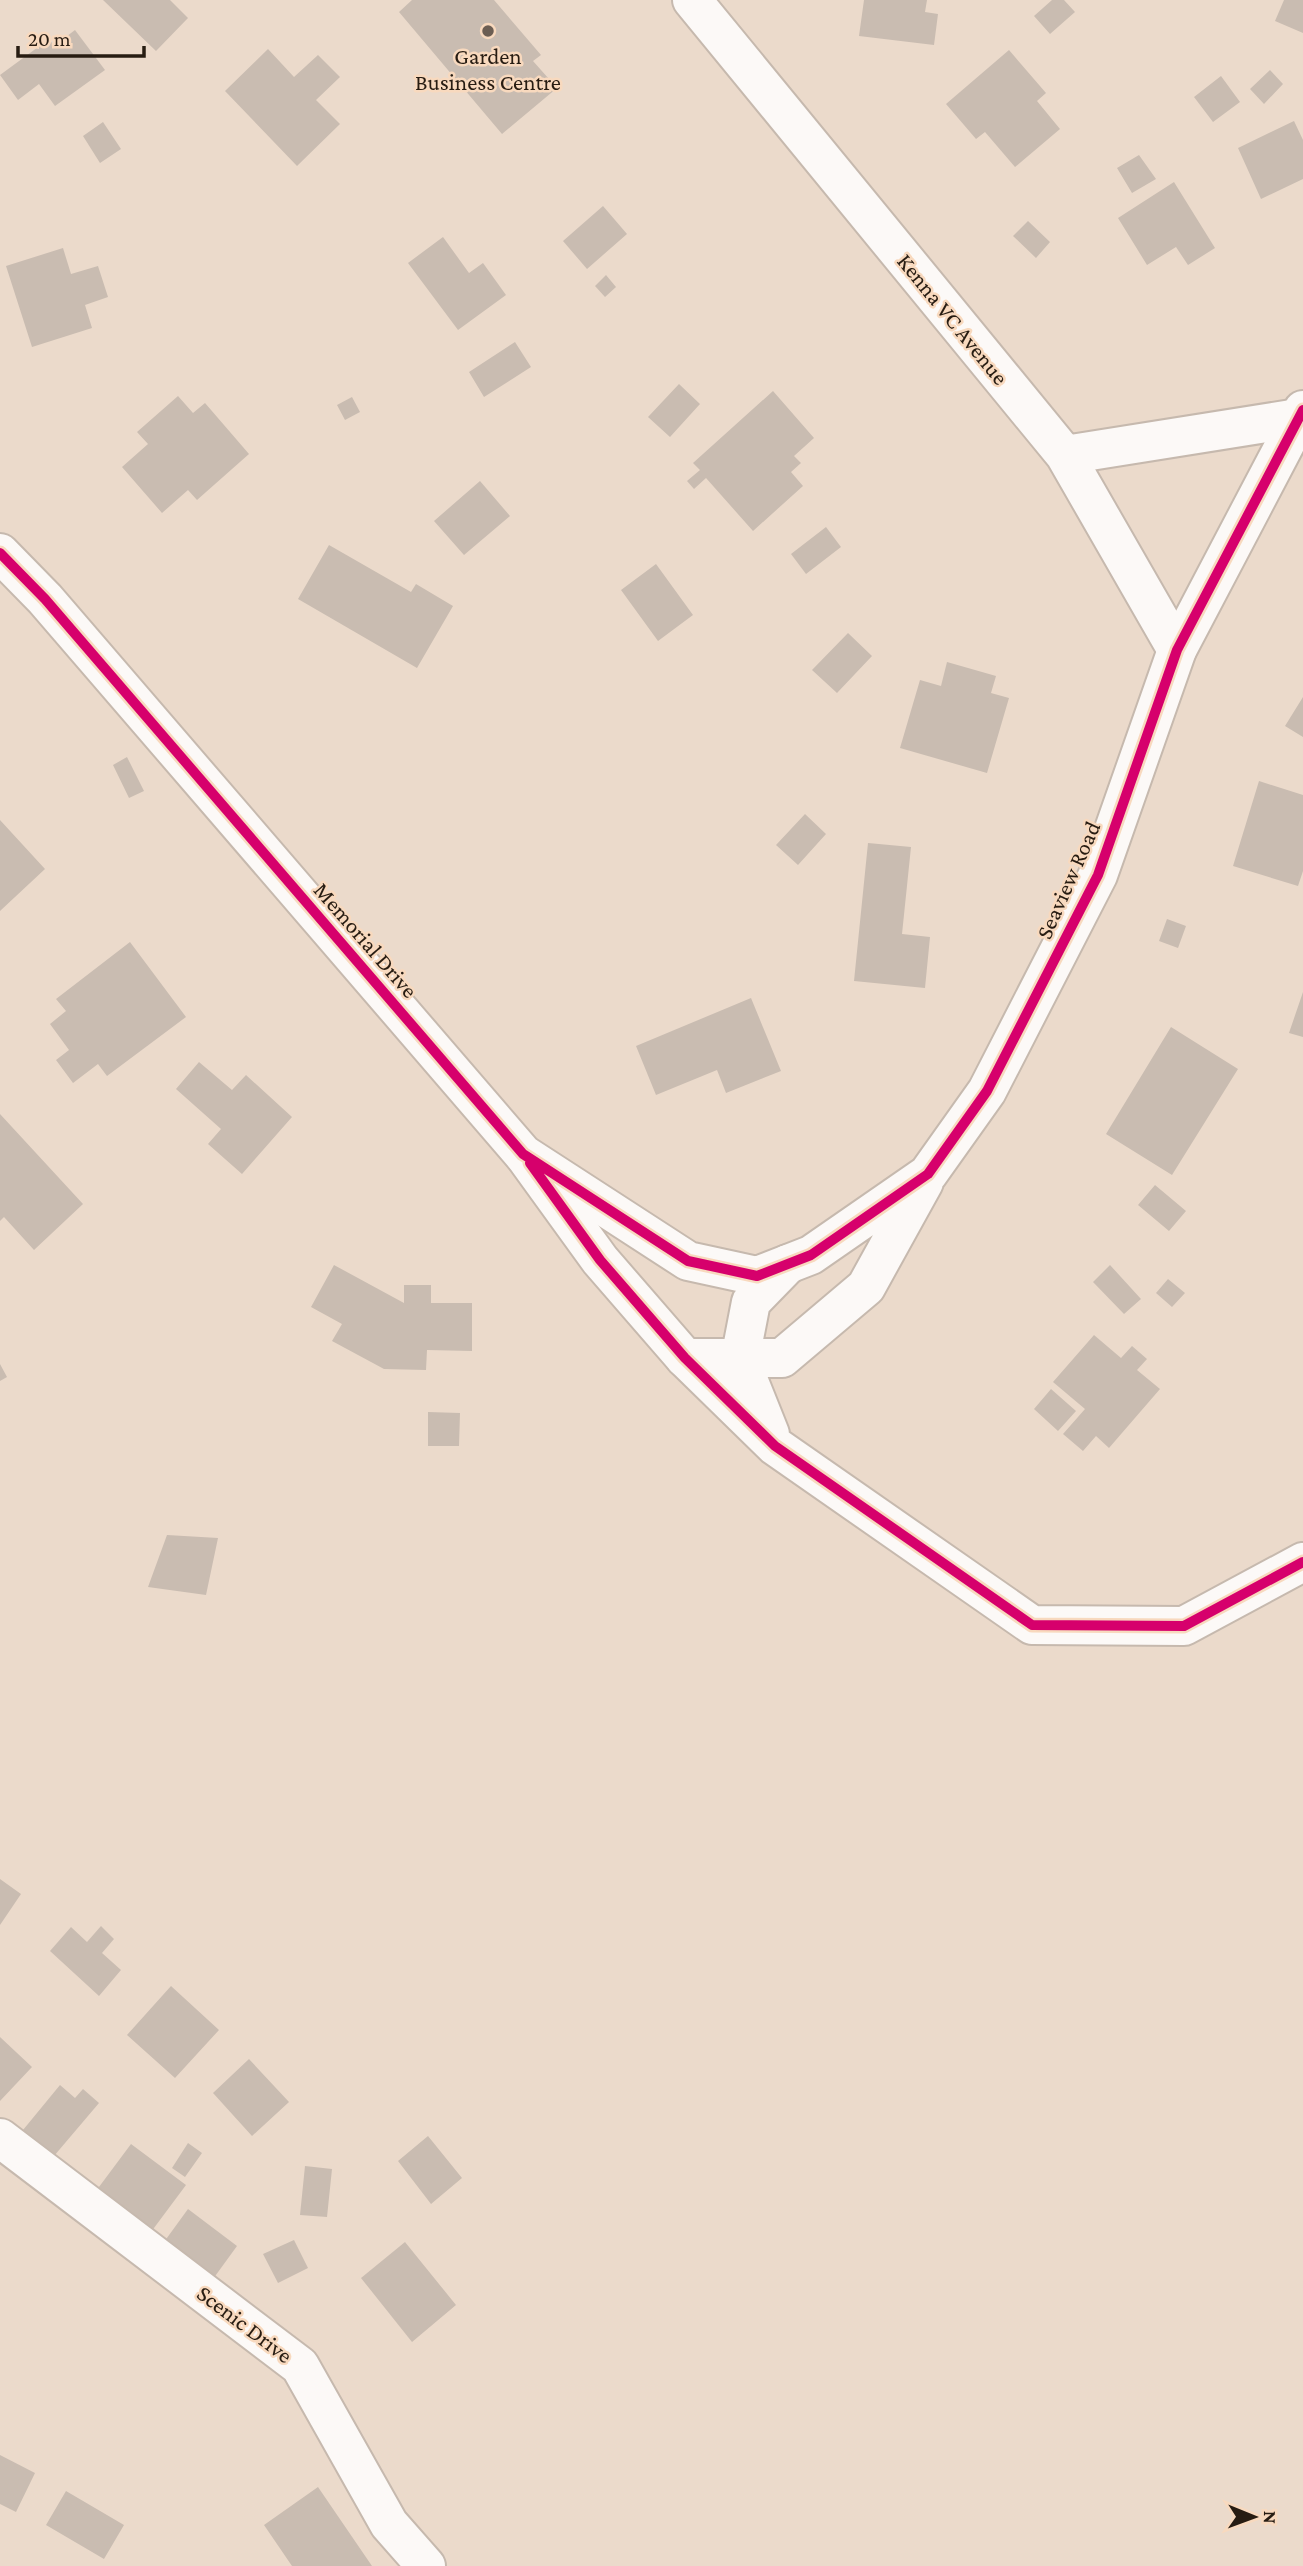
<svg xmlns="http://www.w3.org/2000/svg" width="1303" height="2566" font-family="'Crimson Pro',serif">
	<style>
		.building { fill: #c9bcb1 }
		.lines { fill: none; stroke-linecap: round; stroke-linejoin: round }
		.minor-casing { stroke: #c6b9ae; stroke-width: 42 }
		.tertiary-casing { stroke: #c6b9ae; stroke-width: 42 }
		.minor { stroke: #fcf9f7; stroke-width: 38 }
		.tertiary { stroke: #fcf9f7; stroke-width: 38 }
		.cycleway-casing { stroke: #f8d9be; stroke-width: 15 }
		.cycleway { stroke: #d6006c; stroke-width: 10 }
		.poi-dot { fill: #6c5e53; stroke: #f8d9be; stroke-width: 2.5 }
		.labels { text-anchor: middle; stroke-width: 5; stroke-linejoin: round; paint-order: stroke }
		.poi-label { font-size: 23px; fill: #271c12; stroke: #f8d9be }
		.street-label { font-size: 23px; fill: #271c12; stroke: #f8d9be }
	</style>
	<rect width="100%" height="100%" fill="#ebdacb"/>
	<path class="building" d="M 103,0 L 170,0 L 188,18 L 156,51 Z
		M 412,0 L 494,0 L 541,55 L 533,61 L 557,88 L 502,134 L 399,12 Z
		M 864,0 L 927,0 L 925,12 L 938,14 L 934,45 L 859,36 Z
		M 1052,0 L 1064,0 L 1075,12 L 1050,34 L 1034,16 Z
		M 1284,0 L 1303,0 L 1303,33 L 1275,21 Z
		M 75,30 L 105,70 L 55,106 L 39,84 L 18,100 L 0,75 L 49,39 L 54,46 Z
		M 268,49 L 294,77 L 318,55 L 340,77 L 316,100 L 340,124 L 297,166 L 225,91 Z
		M 1009,50 L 1046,93 L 1037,101 L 1060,129 L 1015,167 L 985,132 L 976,139 L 946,104 Z
		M 1270,70 L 1283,84 L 1264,104 L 1250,89 Z
		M 1221,76 L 1240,102 L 1213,122 L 1194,97 Z
		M 1294,121 L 1303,140 L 1303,179 L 1261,199 L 1238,148 Z
		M 103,122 L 121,149 L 100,163 L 83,136 Z
		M 1139,155 L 1156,179 L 1132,193 L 1117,168 Z
		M 1174,182 L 1215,248 L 1188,265 L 1176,247 L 1147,265 L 1118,218 Z
		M 603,206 L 627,234 L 587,269 L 563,241 Z
		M 1028,221 L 1050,242 L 1036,258 L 1013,236 Z
		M 443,237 L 469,273 L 483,263 L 506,295 L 458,330 L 408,263 Z
		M 63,248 L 71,274 L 98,266 L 108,297 L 85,305 L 92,328 L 32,347 L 6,266 Z
		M 606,275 L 616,287 L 605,297 L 595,286 Z
		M 515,342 L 531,367 L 484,397 L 469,372 Z
		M 679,384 L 700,404 L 670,437 L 648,417 Z
		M 773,391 L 814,438 L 794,456 L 801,463 L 791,472 L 803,486 L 753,531 L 706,478 L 694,489 L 687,481 L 700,470 L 693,463 Z
		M 178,396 L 193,413 L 205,403 L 249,454 L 197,500 L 188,490 L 162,513 L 122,467 L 148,444 L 137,432 Z
		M 352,397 L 360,412 L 345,420 L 337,405 Z
		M 480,481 L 510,516 L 464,555 L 434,521 Z
		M 826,527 L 841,547 L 806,574 L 791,554 Z
		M 329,545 L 411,592 L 416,584 L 453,606 L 417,668 L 298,599 Z
		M 656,564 L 693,615 L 658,641 L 621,590 Z
		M 848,633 L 872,656 L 837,693 L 812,670 Z
		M 947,662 L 996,676 L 991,693 L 1009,698 L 987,773 L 900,748 L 920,680 L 941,686 Z
		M 1303,697 L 1303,737 L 1285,726 Z
		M 127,757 L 144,791 L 129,798 L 113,765 Z
		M 1259,781 L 1303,795 L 1303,871 L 1298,886 L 1233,866 Z
		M 805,814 L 826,834 L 798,865 L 776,845 Z
		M 0,820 L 45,869 L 0,911 Z
		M 868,843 L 911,847 L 902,934 L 930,937 L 925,988 L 854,981 Z
		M 1167,919 L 1186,926 L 1178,948 L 1159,941 Z
		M 130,942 L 186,1017 L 107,1076 L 98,1064 L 73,1083 L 56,1060 L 69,1050 L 50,1024 L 66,1011 L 56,999 Z
		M 1303,992 L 1303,1037 L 1289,1033 Z
		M 751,998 L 781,1071 L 726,1093 L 717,1070 L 656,1095 L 636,1046 Z
		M 1171,1027 L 1238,1069 L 1172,1175 L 1106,1134 Z
		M 199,1062 L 232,1090 L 246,1075 L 292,1117 L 242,1174 L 208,1144 L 221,1129 L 176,1089 Z
		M 0,1114 L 83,1204 L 34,1250 L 4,1217 L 0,1221 Z
		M 1155,1185 L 1186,1211 L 1169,1231 L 1138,1205 Z
		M 334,1265 L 404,1303 L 404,1285 L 431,1285 L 431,1303 L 472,1303 L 472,1351 L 427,1350 L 426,1370 L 384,1369 L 332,1341 L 342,1324 L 311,1307 Z
		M 1110,1265 L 1141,1299 L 1124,1314 L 1093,1282 Z
		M 1168,1279 L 1185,1293 L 1172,1307 L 1156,1293 Z
		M 1094,1335 L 1121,1358 L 1132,1346 L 1147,1359 L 1137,1370 L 1160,1389 L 1109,1448 L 1096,1436 L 1083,1451 L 1063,1434 L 1085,1409 L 1053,1382 Z
		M 0,1364 L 7,1377 L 0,1381 Z
		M 1051,1389 L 1076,1411 L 1058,1431 L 1034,1409 Z
		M 428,1412 L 460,1413 L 459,1446 L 428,1446 Z
		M 167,1535 L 218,1538 L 206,1595 L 148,1587 Z
		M 0,1879 L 21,1894 L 0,1925 Z
		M 101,1926 L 114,1939 L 102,1953 L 121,1970 L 99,1996 L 50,1951 L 71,1927 L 87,1942 Z
		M 171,1986 L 219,2030 L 175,2078 L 127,2035 Z
		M 0,2037 L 32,2067 L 0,2101 Z
		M 249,2059 L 289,2102 L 252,2136 L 213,2093 Z
		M 60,2085 L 75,2098 L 83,2089 L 99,2103 L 54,2156 L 23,2130 Z
		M 428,2136 L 462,2178 L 431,2204 L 398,2161 Z
		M 188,2143 L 202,2153 L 185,2177 L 172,2168 Z
		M 131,2144 L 186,2185 L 151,2232 L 96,2191 Z
		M 305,2166 L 332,2169 L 327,2217 L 300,2215 Z
		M 188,2209 L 237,2246 L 213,2279 L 164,2242 Z
		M 294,2240 L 308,2268 L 278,2283 L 263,2254 Z
		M 405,2242 L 456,2305 L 412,2342 L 361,2278 Z
		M 0,2455 L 35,2473 L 16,2512 L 0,2504 Z
		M 318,2487 L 372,2566 L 292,2566 L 264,2525 Z
		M 66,2491 L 124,2525 L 104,2559 L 46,2525 Z"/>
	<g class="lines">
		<g class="minor-casing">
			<path id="minor" d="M 692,0 L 1065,455 L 1298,418
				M 1065,455 L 1177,650
				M 524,1155 L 600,1260 L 685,1358 L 775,1446 L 1032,1625 L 1184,1626 L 1303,1562
				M 770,1434 L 740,1359 L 751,1302 L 788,1264
				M 0,2138 L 300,2366 L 389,2524 L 426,2566"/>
		</g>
		<g class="tertiary-casing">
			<path id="tertiary" d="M 0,553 L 45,599 L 523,1154 L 688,1261 L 757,1276 L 811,1255 L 928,1174 L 987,1091 L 1098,875 L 1177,650 L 1303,410
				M 685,1358 L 782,1358 L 866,1287 L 924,1182"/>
		</g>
		<use href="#minor" class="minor"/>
		<use href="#tertiary" class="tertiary"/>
		<g class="cycleway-casing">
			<path id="cycleway" d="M 0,553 L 45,599 L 523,1154 L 688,1261 L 757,1276 L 811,1255 L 928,1174 L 987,1091 L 1098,875 L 1177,650 L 1303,410
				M 530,1163 L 600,1260 L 685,1358 L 775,1446 L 1032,1625 L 1184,1626 L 1303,1562"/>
		</g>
		<use href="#cycleway" class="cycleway"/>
	</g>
	<circle class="poi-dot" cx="488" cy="31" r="7"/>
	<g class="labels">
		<g class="poi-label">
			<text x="488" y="64">Garden<tspan x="488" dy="26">Business Centre</tspan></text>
		</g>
		<g class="street-label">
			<text transform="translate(953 319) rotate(51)" y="8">Kenna VC Avenue</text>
			<text transform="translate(1068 880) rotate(-66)" y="8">Seaview Road</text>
			<text transform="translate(366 940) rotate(49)" y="8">Memorial Drive</text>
			<text transform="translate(245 2324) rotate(37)" y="8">Scenic Drive</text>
		</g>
	</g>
	<g transform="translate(1254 2517) rotate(91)" stroke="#f8d9be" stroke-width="5" paint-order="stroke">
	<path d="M0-5L12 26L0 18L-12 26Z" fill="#271c12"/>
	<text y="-10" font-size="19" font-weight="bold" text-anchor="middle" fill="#271c12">N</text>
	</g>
	<path d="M18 46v10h126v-10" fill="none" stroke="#271c12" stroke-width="3.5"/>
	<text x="28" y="46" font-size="21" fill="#271c12" stroke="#f8d9be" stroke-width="5" paint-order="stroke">20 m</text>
</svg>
